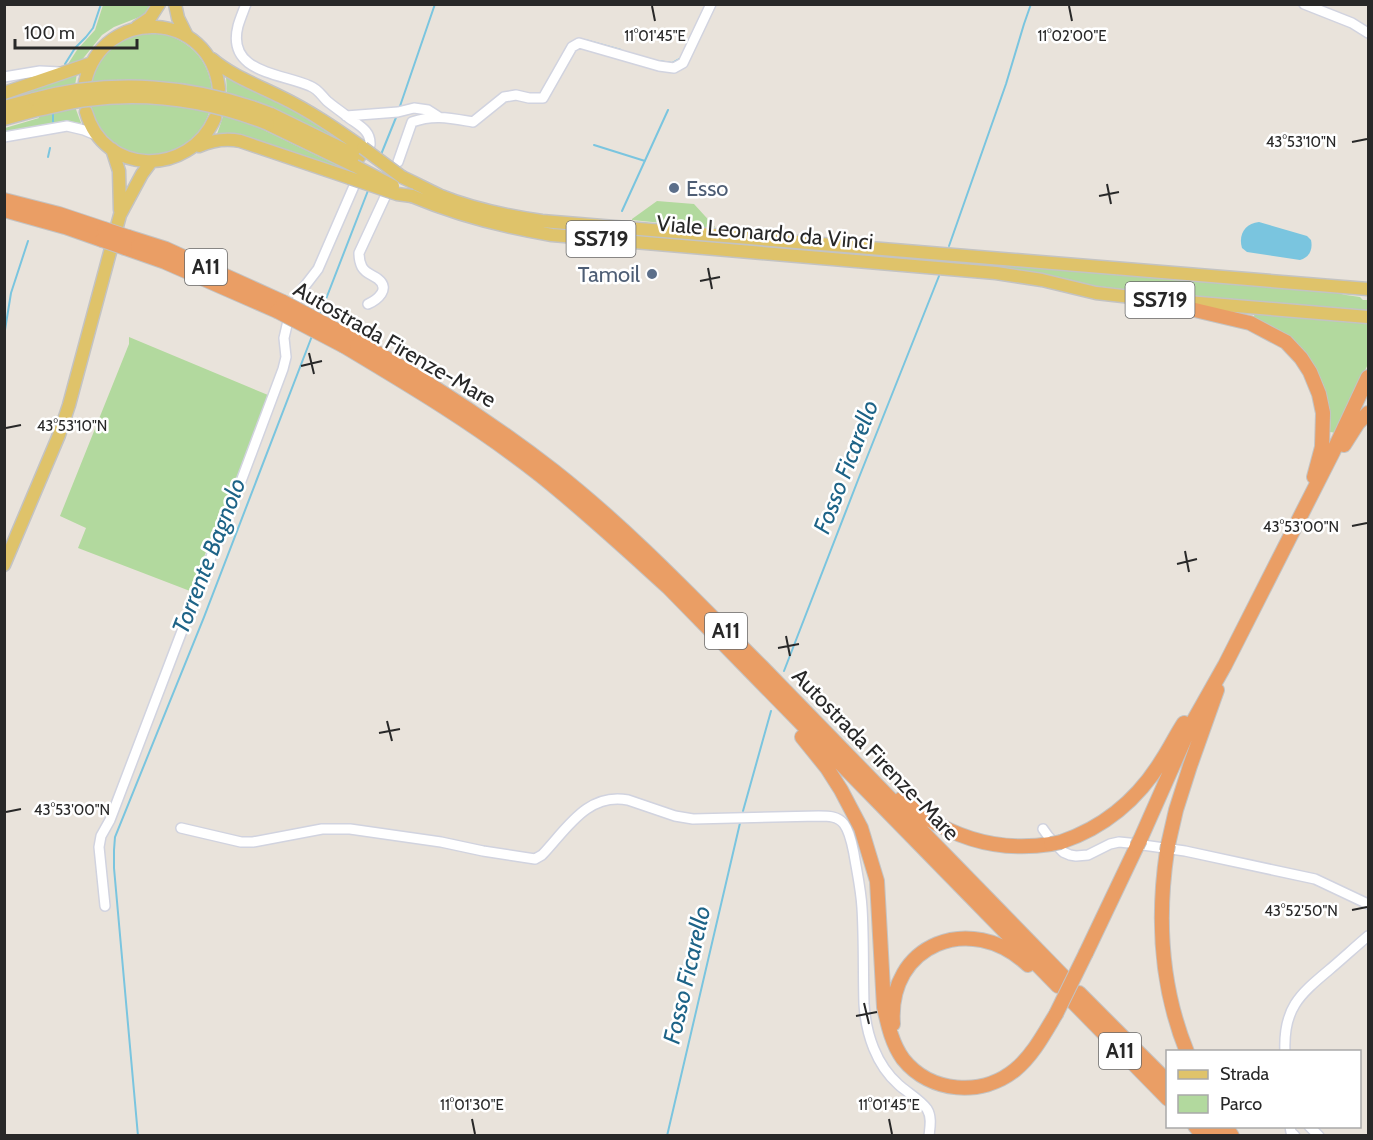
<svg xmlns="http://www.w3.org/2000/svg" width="1373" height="1140" font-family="Cabin,sans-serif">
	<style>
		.green { fill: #b2d99e }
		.water { fill: #7ac5df }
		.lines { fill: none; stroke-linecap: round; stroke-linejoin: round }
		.stream { stroke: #7ac5df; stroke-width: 2 }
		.minor-casing { stroke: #d1d3df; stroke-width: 12 }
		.major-casing { stroke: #c3c3c3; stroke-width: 15 }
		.highway-casing { stroke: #c3c3c3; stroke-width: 16 }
		.minor { stroke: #fff; stroke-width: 9 }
		.major { stroke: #dfc36a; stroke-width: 12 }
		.highway { stroke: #ea9e65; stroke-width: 14 }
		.major-bridge-casing { stroke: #c3c3c3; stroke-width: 15; stroke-linecap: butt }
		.highway-bridge-casing { stroke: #c3c3c3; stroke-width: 16; stroke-linecap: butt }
		.major-bridge { stroke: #dfc36a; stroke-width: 12 }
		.highway-bridge { stroke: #ea9e65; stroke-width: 14 }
		.ticks { fill: none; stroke: #282828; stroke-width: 2 }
		.service-dot { fill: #5c6f8a; stroke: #fff; stroke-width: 2 }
		.labels { text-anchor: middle; stroke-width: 5; stroke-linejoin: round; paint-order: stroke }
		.shield { fill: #fff; stroke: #686868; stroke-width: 1.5 }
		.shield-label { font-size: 21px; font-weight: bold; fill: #282828 }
		.service-label { font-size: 22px; fill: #4e5e75; stroke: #fff; text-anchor: start }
		.street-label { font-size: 22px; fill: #282828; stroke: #fff }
		.water-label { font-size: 24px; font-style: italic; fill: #1d6387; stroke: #fff }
		.ticks-label { font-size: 15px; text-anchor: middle; fill: #282828; stroke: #fff; stroke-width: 5; stroke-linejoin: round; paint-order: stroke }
	</style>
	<rect width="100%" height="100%" fill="#e9e3db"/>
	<path class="green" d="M 103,5 L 152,5 L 142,16 L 114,27 L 102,35 L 81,61 L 66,67 L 77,50 L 95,30 Z
		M90 94a61 61 0 1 1 122 0a61 61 0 1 1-122 0Z
		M 77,73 L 74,92 L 74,104 L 81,123 L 63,122 L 5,133 L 5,128 L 39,118 L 32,94 L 5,102 L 4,98 Z
		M 226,77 L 276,99 L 309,117 L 351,146 L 273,109 L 266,131 L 341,167 L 343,168 L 343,170 L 228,134 L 217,134 C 225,113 228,99 226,77 Z
		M 657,201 L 694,204 L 715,227 L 713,228 L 632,220 L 632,219 Z
		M 580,229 L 1313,288 L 1346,295 L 1360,297 L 1363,300 L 1368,300 L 1368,312 L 1128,291 L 1105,288 L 1062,279 L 991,267 L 580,232 Z
		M 1255,313 L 1368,323 L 1368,364 L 1336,433 L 1330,432 C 1332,409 1326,384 1313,364 C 1308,357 1299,350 1293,344 C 1280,332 1269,324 1253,319 Z
		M 129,337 L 268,395 L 238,474 L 190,591 L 78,548 L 86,528 L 60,516 L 129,344 Z"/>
	<path class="water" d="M 1259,222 L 1307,236 L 1311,240 C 1313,249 1310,257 1300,260 L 1247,252 L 1242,248 C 1238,235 1245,223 1259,222 Z"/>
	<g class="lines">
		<path class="stream" d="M 585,40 L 621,50
			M 658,61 L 672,63 L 681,58
			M 65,64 L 75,48 L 86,37 L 93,28 L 101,4
			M 399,109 L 435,4
			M 53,122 L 53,111
			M 594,145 L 645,161
			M 48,157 L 50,148
			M 380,157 L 397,115
			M 622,211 L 668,110
			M 949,246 L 1006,84 L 1024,24 L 1031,4
			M 319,317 L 369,188
			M 4,336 L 11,293 L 28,241
			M 784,671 L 858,480 L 939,276
			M 743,811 L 771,711
			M 138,1136 L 114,868 L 114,850 L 115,837 L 204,617 L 312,336
			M 667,1136 L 740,823"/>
		<g class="minor-casing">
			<path id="minor" d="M 246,4 C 243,12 240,19 238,26 C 226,73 281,73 310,86 C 318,89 321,95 327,101 C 334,107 342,112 349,118 C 360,126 371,131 370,145
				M 1304,4 L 1352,23 L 1368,33
				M 4,77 L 40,71 L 60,72
				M 346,116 L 398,112 L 414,108 L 428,110 L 439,117
				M 4,137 L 67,126 L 84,130 L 98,136
				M 398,162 L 412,122 C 434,114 450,118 473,122 L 504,97 L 516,95 L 529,98 L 543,98 L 572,47 L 579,43 L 659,66 L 674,68 L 683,63 L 711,4
				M 368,304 C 377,300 391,289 378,279 C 373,275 366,274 362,267 C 360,263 359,258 359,253 L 385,197
				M 181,828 L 241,842 L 253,842 L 322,829 L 350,829 L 441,842 L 483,851 L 535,859 L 542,855 C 566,830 587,792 628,800 L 675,816 L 693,819 L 819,816 C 828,816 838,816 844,824 C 850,832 852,844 854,854 C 857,872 861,890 862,908 C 864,940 863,972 864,1004 C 866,1034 876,1065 899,1085 C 907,1092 922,1101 927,1109 C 932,1117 930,1127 929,1136
				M 1043,829 L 1048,836 L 1063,852 L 1070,855 L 1076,856 L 1088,855 L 1110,844 L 1119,842 L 1129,843 L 1185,851 L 1315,879 L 1368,904
				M 105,906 L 99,847 L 101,836 L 110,820 L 193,602 L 237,492 L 283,369 L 286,357 L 284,338 L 287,325 L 301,291 L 318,269 L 354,186
				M 1285,1052 C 1283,1009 1299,995 1329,970 C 1342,959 1355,947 1368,936
				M 1290,1126 L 1291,1132 L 1295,1136
				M 1309,1126 L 1319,1136"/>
		</g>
		<g class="major-casing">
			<path id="major" d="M 175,4 L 178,18 L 187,36
				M 137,27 L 150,18 L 159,4
				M 212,59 C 232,76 257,85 281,97 C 310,111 336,129 363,148
				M 85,82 C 103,5 211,10 219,89
				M 4,93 L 92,63
				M 4,107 L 34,99
				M 86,112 C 104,176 189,177 215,118
				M 271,114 L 359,157
				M 4,119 L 37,110
				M 268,124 L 355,166
				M 199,146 C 213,140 225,138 240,141 L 350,178
				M 112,149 L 119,171 L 120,210
				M 402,177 C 415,183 428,190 441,196 C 473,209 508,216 542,221 L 1368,289
				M 412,196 C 457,215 504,227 552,235 L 996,273 L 1042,280 L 1096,293 L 1158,300
				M 1175,301 L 1368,317
				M 4,565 L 59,435 L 69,405 L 120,215 L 142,174 L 151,162"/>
		</g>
		<g class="highway-casing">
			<path id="highway" d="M 4,200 L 59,214 L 104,229
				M 4,210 L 65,227 L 102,240
				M 128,237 L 166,249 L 283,302
				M 125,248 L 165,262 L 277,311
				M 1148,299 L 1250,323 L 1286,342 L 1301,358 L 1310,372 L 1319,394 L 1323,413 L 1322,447 L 1314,477
				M 348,336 C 420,376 489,421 554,471 C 629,530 695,600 762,667 C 863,770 963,873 1063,976
				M 344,346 C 411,386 478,426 540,475 C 584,510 626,549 668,587 L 1058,986
				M 1344,445 L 1358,423 L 1368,413
				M 802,737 L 827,768 L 841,790 L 861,828 L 877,881 L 884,1007 C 888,1025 892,1044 903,1059 C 930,1093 982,1097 1015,1070 C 1033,1055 1044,1034 1056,1014
				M 901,799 C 909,807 918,812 927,818 C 965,842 1007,851 1051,844
				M 1140,840 L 1190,727 L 1225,665 L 1333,452 L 1368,377
				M 1061,842 C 1105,827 1138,799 1162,760 C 1170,748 1176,735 1184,723
				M 1168,845 L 1176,810 L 1190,766 L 1217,690
				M 1167,851 C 1157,918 1161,988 1187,1052
				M 1086,953 L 1137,846
				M 1079,993 L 1168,1082
				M 1073,1002 L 1168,1099
				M 893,1024 C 887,944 971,911 1028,965
				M 1195,1126 L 1203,1136
				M 1211,1126 L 1220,1136
				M 1226,1126 L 1232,1136"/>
		</g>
		<use href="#minor" class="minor"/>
		<use href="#major" class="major"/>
		<use href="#highway" class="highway"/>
		<g class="major-bridge-casing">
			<path id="major-bridge" d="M 34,99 C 112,78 195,84 271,114
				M 37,110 C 53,107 70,102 87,100 C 148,92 210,101 268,124
				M 363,148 L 402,177
				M 355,166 L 393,186
				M 350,178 L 397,194 L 412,196"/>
		</g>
		<g class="highway-bridge-casing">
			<path id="highway-bridge" d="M 104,229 L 128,237
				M 102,240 L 125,248
				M 283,302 L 348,336
				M 277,311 L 344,346
				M 1051,844 L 1061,842
				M 1137,846 L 1140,840
				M 1167,851 L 1168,845
				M 1056,1014 L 1086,953"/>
		</g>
		<use href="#major-bridge" class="major-bridge"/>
		<use href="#highway-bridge" class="highway-bridge"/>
	</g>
	<path class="ticks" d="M 652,6 L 655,21M 1069,6 L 1072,21M 1352,142 L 1367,139M 1107,184 L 1111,204M 1099,196 L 1119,192M 708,268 L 712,289M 700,281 L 720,277M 309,353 L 314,374M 301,366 L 322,361M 6,428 L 21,425M 1352,526 L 1367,523M 1185,551 L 1189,572M 1177,564 L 1197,559M 786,636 L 790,656M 778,648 L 799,644M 387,721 L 392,741M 379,733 L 400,729M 6,812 L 21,809M 1352,910 L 1367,907M 864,1003 L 869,1024M 856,1016 L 877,1012M 472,1119 L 475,1134M 889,1119 L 892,1134"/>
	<g class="service-dot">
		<circle cx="674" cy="188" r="6"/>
		<circle cx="652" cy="274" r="6"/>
	</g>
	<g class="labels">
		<g class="shield">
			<rect x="566.5" y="221" width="69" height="36" rx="4.5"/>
			<rect x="185" y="249" width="42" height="36" rx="4.5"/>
			<rect x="1125.5" y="282" width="69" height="36" rx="4.5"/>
			<rect x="705" y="613" width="42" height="36" rx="4.5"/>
			<rect x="1099" y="1033" width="42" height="36" rx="4.5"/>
		</g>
		<g class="shield-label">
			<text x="601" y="246">SS719</text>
			<text x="206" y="274">A11</text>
			<text x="1160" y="307">SS719</text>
			<text x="726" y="638">A11</text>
			<text x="1120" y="1058">A11</text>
		</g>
		<g class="service-label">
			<text x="686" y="196">Esso</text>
			<text x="640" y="282" text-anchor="end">Tamoil</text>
		</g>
		<g class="street-label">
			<text transform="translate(765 232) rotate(5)" y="8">Viale Leonardo da Vinci</text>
			<text transform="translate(395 344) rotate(30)" y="8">Autostrada Firenze-Mare</text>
			<text transform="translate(876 754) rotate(46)" y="8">Autostrada Firenze-Mare</text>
		</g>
		<g class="water-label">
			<text transform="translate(846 467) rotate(-69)" y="8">Fosso Ficarello</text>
			<text transform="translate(209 556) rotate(-69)" y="8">Torrente Bagnolo</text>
			<text transform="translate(687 975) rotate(-77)" y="8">Fosso Ficarello</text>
		</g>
	</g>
	<g class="ticks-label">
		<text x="1072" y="41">11°02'00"E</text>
		<text x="655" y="41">11°01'45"E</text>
		<text x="1301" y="147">43°53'10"N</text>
		<text x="72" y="431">43°53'10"N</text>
		<text x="1301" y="532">43°53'00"N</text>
		<text x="72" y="815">43°53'00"N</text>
		<text x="1301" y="916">43°52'50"N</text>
		<text x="472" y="1110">11°01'30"E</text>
		<text x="889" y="1110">11°01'45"E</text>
	</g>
	<rect width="1373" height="1140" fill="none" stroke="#282828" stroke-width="12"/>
	<rect x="1166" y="1050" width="195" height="78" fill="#ffffff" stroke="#a9a9a9" stroke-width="1.5"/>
	<rect x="1178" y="1070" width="30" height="9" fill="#dfc36a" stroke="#a9a9a9" stroke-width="1.5"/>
	<text x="1220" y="1080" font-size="18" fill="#282828">Strada</text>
	<rect x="1178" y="1095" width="30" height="18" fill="#b2d99e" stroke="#a9a9a9" stroke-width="1.5"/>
	<text x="1220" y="1110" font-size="18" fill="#282828">Parco</text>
	<path d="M15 39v9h122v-9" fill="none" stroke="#282828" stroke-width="3"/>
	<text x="24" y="39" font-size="18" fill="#282828" stroke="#ffffff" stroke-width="4.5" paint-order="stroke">100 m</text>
</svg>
